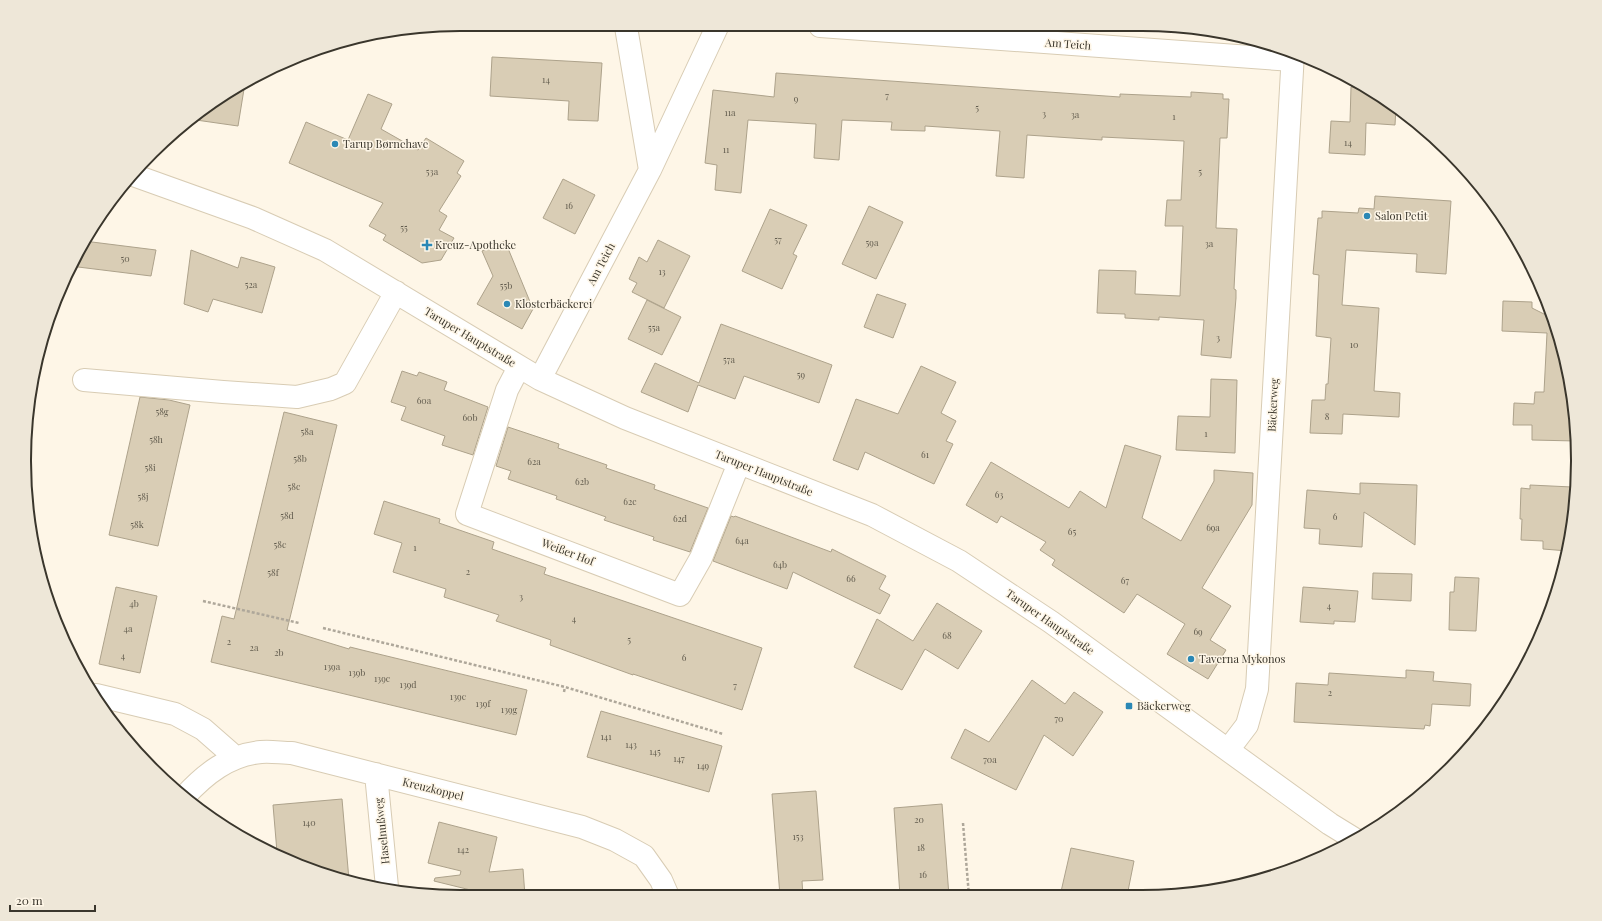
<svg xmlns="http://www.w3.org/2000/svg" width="1602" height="921" font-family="'Playfair Display',serif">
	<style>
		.building { fill: #d9cdb5; stroke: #ada28b }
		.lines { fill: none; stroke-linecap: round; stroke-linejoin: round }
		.minor-casing { stroke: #d8ccb4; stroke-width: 24 }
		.path { stroke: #aea79a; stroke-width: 2.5; stroke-dasharray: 3 2; stroke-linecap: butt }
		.minor { stroke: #fff; stroke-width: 22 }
		.poi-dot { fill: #2b88b5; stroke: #fef6e7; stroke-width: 1.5 }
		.labels { text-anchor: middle; stroke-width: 3; stroke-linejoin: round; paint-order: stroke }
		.number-label { font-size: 9px; fill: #625c4e }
		.street-label { font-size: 11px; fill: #3a362c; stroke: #fef6e7 }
		.poi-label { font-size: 11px; fill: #3a362c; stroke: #fef6e7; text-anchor: start }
		.rim { fill: none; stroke: #3a362c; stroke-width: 2 }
	</style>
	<rect width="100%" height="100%" fill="#fef6e7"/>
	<path class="building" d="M 492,57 L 602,63 L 598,121 L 568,120 L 569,101 L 490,96 Z
		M 776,73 L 1120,97 L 1120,94 L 1191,97 L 1191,92 L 1223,94 L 1223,99 L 1229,99 L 1227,138 L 1220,138 L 1216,228 L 1237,229 L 1234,289 L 1236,290 L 1236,298 L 1231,358 L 1201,355 L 1204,320 L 1159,317 L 1159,320 L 1125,318 L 1125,314 L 1097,313 L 1099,270 L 1136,271 L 1135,294 L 1180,296 L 1183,226 L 1165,226 L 1167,200 L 1181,200 L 1184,141 L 1102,137 L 1102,140 L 1027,135 L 1024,178 L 996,176 L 1000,131 L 925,126 L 925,131 L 891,130 L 892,122 L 842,120 L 839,160 L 814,158 L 816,124 L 748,120 L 741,193 L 715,190 L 717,165 L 705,163 L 713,90 L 774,97 Z
		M 245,83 L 238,126 L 189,119 L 195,114 Z
		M 1351,87 L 1365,88 L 1384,97 L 1396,107 L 1395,125 L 1366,123 L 1365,155 L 1329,153 L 1331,121 L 1350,122 Z
		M 368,94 L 392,104 L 381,129 L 418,150 L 426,138 L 464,161 L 457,173 L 461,176 L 439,211 L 447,216 L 439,230 L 454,238 L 441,260 L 422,263 L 383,240 L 386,235 L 369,226 L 383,203 L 289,163 L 306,122 L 348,140 Z
		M 563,179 L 595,195 L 575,234 L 543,218 Z
		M 1375,196 L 1451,201 L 1446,274 L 1416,272 L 1417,254 L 1346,250 L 1342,305 L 1379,308 L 1374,391 L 1400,393 L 1399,417 L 1343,414 L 1342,434 L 1310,433 L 1312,400 L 1325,400 L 1326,384 L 1328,384 L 1331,338 L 1316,336 L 1319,275 L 1313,274 L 1318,218 L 1322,218 L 1322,211 L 1358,213 L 1359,208 L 1374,209 Z
		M 869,206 L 903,222 L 876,279 L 842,264 Z
		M 770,209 L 807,225 L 793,254 L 797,256 L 782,289 L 742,271 Z
		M 658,240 L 690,256 L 664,308 L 632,292 L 637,283 L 629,279 L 639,257 L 647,262 Z
		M 84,241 L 156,250 L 151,276 L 70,266 Z
		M 505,241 L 533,309 L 522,329 L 477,304 L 493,276 L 482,251 Z
		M 191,250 L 238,268 L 241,257 L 275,267 L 262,313 L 213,299 L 208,312 L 184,304 Z
		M 877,294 L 906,304 L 893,338 L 864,327 Z
		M 647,300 L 681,317 L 662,355 L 628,339 Z
		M 1503,301 L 1532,302 L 1532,308 L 1548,316 L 1548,315 L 1551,314 L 1570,375 L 1576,441 L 1532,440 L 1532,425 L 1513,425 L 1514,403 L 1534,404 L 1535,392 L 1544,392 L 1547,333 L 1502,331 Z
		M 721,324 L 832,365 L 819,403 L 744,376 L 735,399 L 698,385 L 688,412 L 641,392 L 655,363 L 699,383 Z
		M 921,366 L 956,382 L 941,413 L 956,421 L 946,441 L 953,444 L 934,484 L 865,452 L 858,470 L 833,460 L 856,399 L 898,414 Z
		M 402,371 L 417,376 L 419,372 L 447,382 L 444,390 L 488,407 L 473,455 L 442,445 L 445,436 L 401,420 L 406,407 L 391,402 Z
		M 1211,379 L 1237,380 L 1235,453 L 1176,450 L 1178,416 L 1210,417 Z
		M 140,397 L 169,400 L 190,405 L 158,546 L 109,535 Z
		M 284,412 L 337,425 L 287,630 L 349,649 L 350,647 L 366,651 L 527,690 L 516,735 L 211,662 L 222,616 L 234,619 Z
		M 508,427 L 559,444 L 558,448 L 607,465 L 606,468 L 655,485 L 654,489 L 708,508 L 690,552 L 653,540 L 654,537 L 604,520 L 606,517 L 556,499 L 557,496 L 508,479 L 511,471 L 496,466 Z
		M 1125,445 L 1161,456 L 1142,518 L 1181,541 L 1214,481 L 1214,470 L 1253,473 L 1252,505 L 1202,588 L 1231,606 L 1210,640 L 1226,650 L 1208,679 L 1167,654 L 1185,624 L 1137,594 L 1124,613 L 1052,565 L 1055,560 L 1040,550 L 1046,542 L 1001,516 L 997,523 L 966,505 L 991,462 L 1069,508 L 1080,491 L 1106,508 Z
		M 1360,483 L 1417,485 L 1415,545 L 1364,512 L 1362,547 L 1319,544 L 1320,529 L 1304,528 L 1307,490 L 1360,494 Z
		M 1530,485 L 1572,487 L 1572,505 L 1574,505 L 1568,551 L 1543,549 L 1543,541 L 1521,540 L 1522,519 L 1520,519 L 1521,488 L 1530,489 Z
		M 384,501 L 440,519 L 439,523 L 494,542 L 492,549 L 546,568 L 544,574 L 762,648 L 742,710 L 633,674 L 633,675 L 550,645 L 551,640 L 496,621 L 499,615 L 444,597 L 446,589 L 393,572 L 402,543 L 374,534 Z
		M 731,516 L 734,517 L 735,516 L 831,552 L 832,549 L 886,576 L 879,589 L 890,595 L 880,614 L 793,572 L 787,589 L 713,561 Z
		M 1373,573 L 1412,574 L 1411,601 L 1372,599 Z
		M 1455,577 L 1479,578 L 1476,631 L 1449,630 L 1450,592 L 1454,592 Z
		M 116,587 L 157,596 L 140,673 L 99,664 Z
		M 1303,587 L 1358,591 L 1355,622 L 1334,621 L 1334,624 L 1300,622 Z
		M 937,603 L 982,631 L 958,669 L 925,649 L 902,690 L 854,667 L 877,619 L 913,641 Z
		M 1406,670 L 1434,672 L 1433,681 L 1471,684 L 1470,706 L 1432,704 L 1430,726 L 1425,725 L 1424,729 L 1294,722 L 1296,683 L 1328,685 L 1329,673 L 1406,678 Z
		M 1032,680 L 1065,704 L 1074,692 L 1103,712 L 1073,756 L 1044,735 L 1016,790 L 951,758 L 965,729 L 989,742 Z
		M 601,711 L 722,746 L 709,792 L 587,757 Z
		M 816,791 L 823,880 L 802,881 L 803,896 L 780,896 L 772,794 Z
		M 342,799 L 349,880 L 320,874 L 277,852 L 273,805 Z
		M 942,804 L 949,896 L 900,896 L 894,808 Z
		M 439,822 L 497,837 L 489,872 L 523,869 L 525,896 L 495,896 L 434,881 L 435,878 L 460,875 L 461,871 L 428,863 Z
		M 1071,848 L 1134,861 L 1127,896 L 1060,896 Z"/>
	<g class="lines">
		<g class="minor-casing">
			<path id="minor" d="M 820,26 L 1293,60
				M 626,27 L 650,170
				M 133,175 L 253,218 L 325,250 L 540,379 L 625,418 L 872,515 L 959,561 L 1051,622 L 1330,824 L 1356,840
				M 519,367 L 507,390 L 467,514 L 680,595 L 701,558 L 739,463
				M 540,379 L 650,170 L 717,27
				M 84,380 L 223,392 L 297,397 L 331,389 L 345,383 L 396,292
				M 96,695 L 175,714 L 203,729 L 235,757
				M 1228,750 L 1247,725 L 1257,689 L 1293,53
				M 376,774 L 387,887
				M 184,797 C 205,774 229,755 261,752 C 271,751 282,753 292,753 L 582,827 L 615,840 L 644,856 L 661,880 L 668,896"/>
		</g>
		<path class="path" d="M 203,601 L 299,623
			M 323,628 L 565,687 L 723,734
			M 564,692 L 565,687
			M 963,823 L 969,896"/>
		<use href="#minor" class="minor"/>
	</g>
	<g class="poi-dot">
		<circle cx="335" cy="144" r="4"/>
		<circle cx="1367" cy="216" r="4"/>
		<path d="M425 239h4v4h4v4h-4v4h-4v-4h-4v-4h4z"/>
		<circle cx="507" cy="304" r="4"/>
		<circle cx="1191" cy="659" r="4"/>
		<rect x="1125" y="702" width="8" height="8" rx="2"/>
	</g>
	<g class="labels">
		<g class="number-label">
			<text x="546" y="83">14</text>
			<text x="887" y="99">7</text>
			<text x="796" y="102">9</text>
			<text x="977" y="111">5</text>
			<text x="730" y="116">11a</text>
			<text x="1044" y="117">3</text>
			<text x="1075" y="118">3a</text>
			<text x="1174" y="120">1</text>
			<text x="1348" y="146">14</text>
			<text x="726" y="153">11</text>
			<text x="432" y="175">53a</text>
			<text x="1200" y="175">5</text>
			<text x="569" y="209">16</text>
			<text x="404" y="231">55</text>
			<text x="778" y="243">57</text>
			<text x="872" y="246">59a</text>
			<text x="1209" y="247">3a</text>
			<text x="125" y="262">50</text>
			<text x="662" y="275">13</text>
			<text x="251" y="288">52a</text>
			<text x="506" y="289">55b</text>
			<text x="654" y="331">55a</text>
			<text x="1218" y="341">3</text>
			<text x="1354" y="348">10</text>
			<text x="729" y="363">57a</text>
			<text x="801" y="378">59</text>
			<text x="424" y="404">60a</text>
			<text x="162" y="415">58g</text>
			<text x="1327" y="420">8</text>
			<text x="470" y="421">60b</text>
			<text x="307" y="435">58a</text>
			<text x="1206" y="437">1</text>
			<text x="156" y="443">58h</text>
			<text x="925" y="458">61</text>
			<text x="300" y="462">58b</text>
			<text x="534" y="465">62a</text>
			<text x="150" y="471">58i</text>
			<text x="582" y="485">62b</text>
			<text x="294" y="490">58c</text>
			<text x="999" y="498">63</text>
			<text x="143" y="500">58j</text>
			<text x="630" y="505">62c</text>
			<text x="287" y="519">58d</text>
			<text x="1335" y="520">6</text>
			<text x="680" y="522">62d</text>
			<text x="137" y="528">58k</text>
			<text x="1213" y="531">69a</text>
			<text x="1072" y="535">65</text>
			<text x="742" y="544">64a</text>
			<text x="280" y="548">58e</text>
			<text x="415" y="551">1</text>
			<text x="780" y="568">64b</text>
			<text x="468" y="575">2</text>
			<text x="273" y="576">58f</text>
			<text x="851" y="582">66</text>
			<text x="1125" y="584">67</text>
			<text x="521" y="600">3</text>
			<text x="134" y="607">4b</text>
			<text x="1329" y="609">4</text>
			<text x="574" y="622">4</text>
			<text x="128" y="632">4a</text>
			<text x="1198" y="635">69</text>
			<text x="947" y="639">68</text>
			<text x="629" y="643">5</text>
			<text x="229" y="645">2</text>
			<text x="254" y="651">2a</text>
			<text x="279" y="656">2b</text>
			<text x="123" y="659">4</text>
			<text x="684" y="661">6</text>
			<text x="332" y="670">139a</text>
			<text x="357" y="676">139b</text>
			<text x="382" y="682">139c</text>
			<text x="408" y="688">139d</text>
			<text x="735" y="689">7</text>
			<text x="1330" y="696">2</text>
			<text x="458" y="700">139e</text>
			<text x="483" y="707">139f</text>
			<text x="509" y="713">139g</text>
			<text x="1059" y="722">70</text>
			<text x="606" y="740">141</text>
			<text x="631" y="748">143</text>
			<text x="655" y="755">145</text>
			<text x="679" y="762">147</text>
			<text x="990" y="763">70a</text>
			<text x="703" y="769">149</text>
			<text x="919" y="823">20</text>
			<text x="309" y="826">140</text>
			<text x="798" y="840">153</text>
			<text x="921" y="851">18</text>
			<text x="463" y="853">142</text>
			<text x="923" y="878">16</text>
		</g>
		<g class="street-label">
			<text transform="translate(1068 44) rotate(4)" y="4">Am Teich</text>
			<text transform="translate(601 264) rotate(-62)" y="4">Am Teich</text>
			<text transform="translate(470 337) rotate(31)" y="4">Taruper Hauptstraße</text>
			<text transform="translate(1273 405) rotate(-87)" y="4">Bäckerweg</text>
			<text transform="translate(764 473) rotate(22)" y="4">Taruper Hauptstraße</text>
			<text transform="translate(568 552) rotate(21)" y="4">Weißer Hof</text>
			<text transform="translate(1050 622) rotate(35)" y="4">Taruper Hauptstraße</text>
			<text transform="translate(433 789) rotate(14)" y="4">Kreuzkoppel</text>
			<text transform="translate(382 831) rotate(-96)" y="4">Haselnußweg</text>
		</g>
		<g class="poi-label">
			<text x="343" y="148">Tarup Børnehave</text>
			<text x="1375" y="220">Salon Petit</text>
			<text x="435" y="249">Kreuz-Apotheke</text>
			<text x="515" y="308">Klosterbäckerei</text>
			<text x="1199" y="663">Taverna Mykonos</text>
			<text x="1137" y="710">Bäckerweg</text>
		</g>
	</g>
	<path d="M0 0H1602V921H0ZM460 31H1142A429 429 0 0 1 1571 460V461A429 429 0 0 1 1142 890H460A429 429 0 0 1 31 461V460A429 429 0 0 1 460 31Z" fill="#eee7d8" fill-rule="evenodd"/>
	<path class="rim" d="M460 31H1142A429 429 0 0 1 1571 460V461A429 429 0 0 1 1142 890H460A429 429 0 0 1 31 461V460A429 429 0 0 1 460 31Z"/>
	<path d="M10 905v6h85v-6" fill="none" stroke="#3a362c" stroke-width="2"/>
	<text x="16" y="905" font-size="12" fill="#3a362c" stroke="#fef6e7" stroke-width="3" paint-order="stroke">20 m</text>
</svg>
